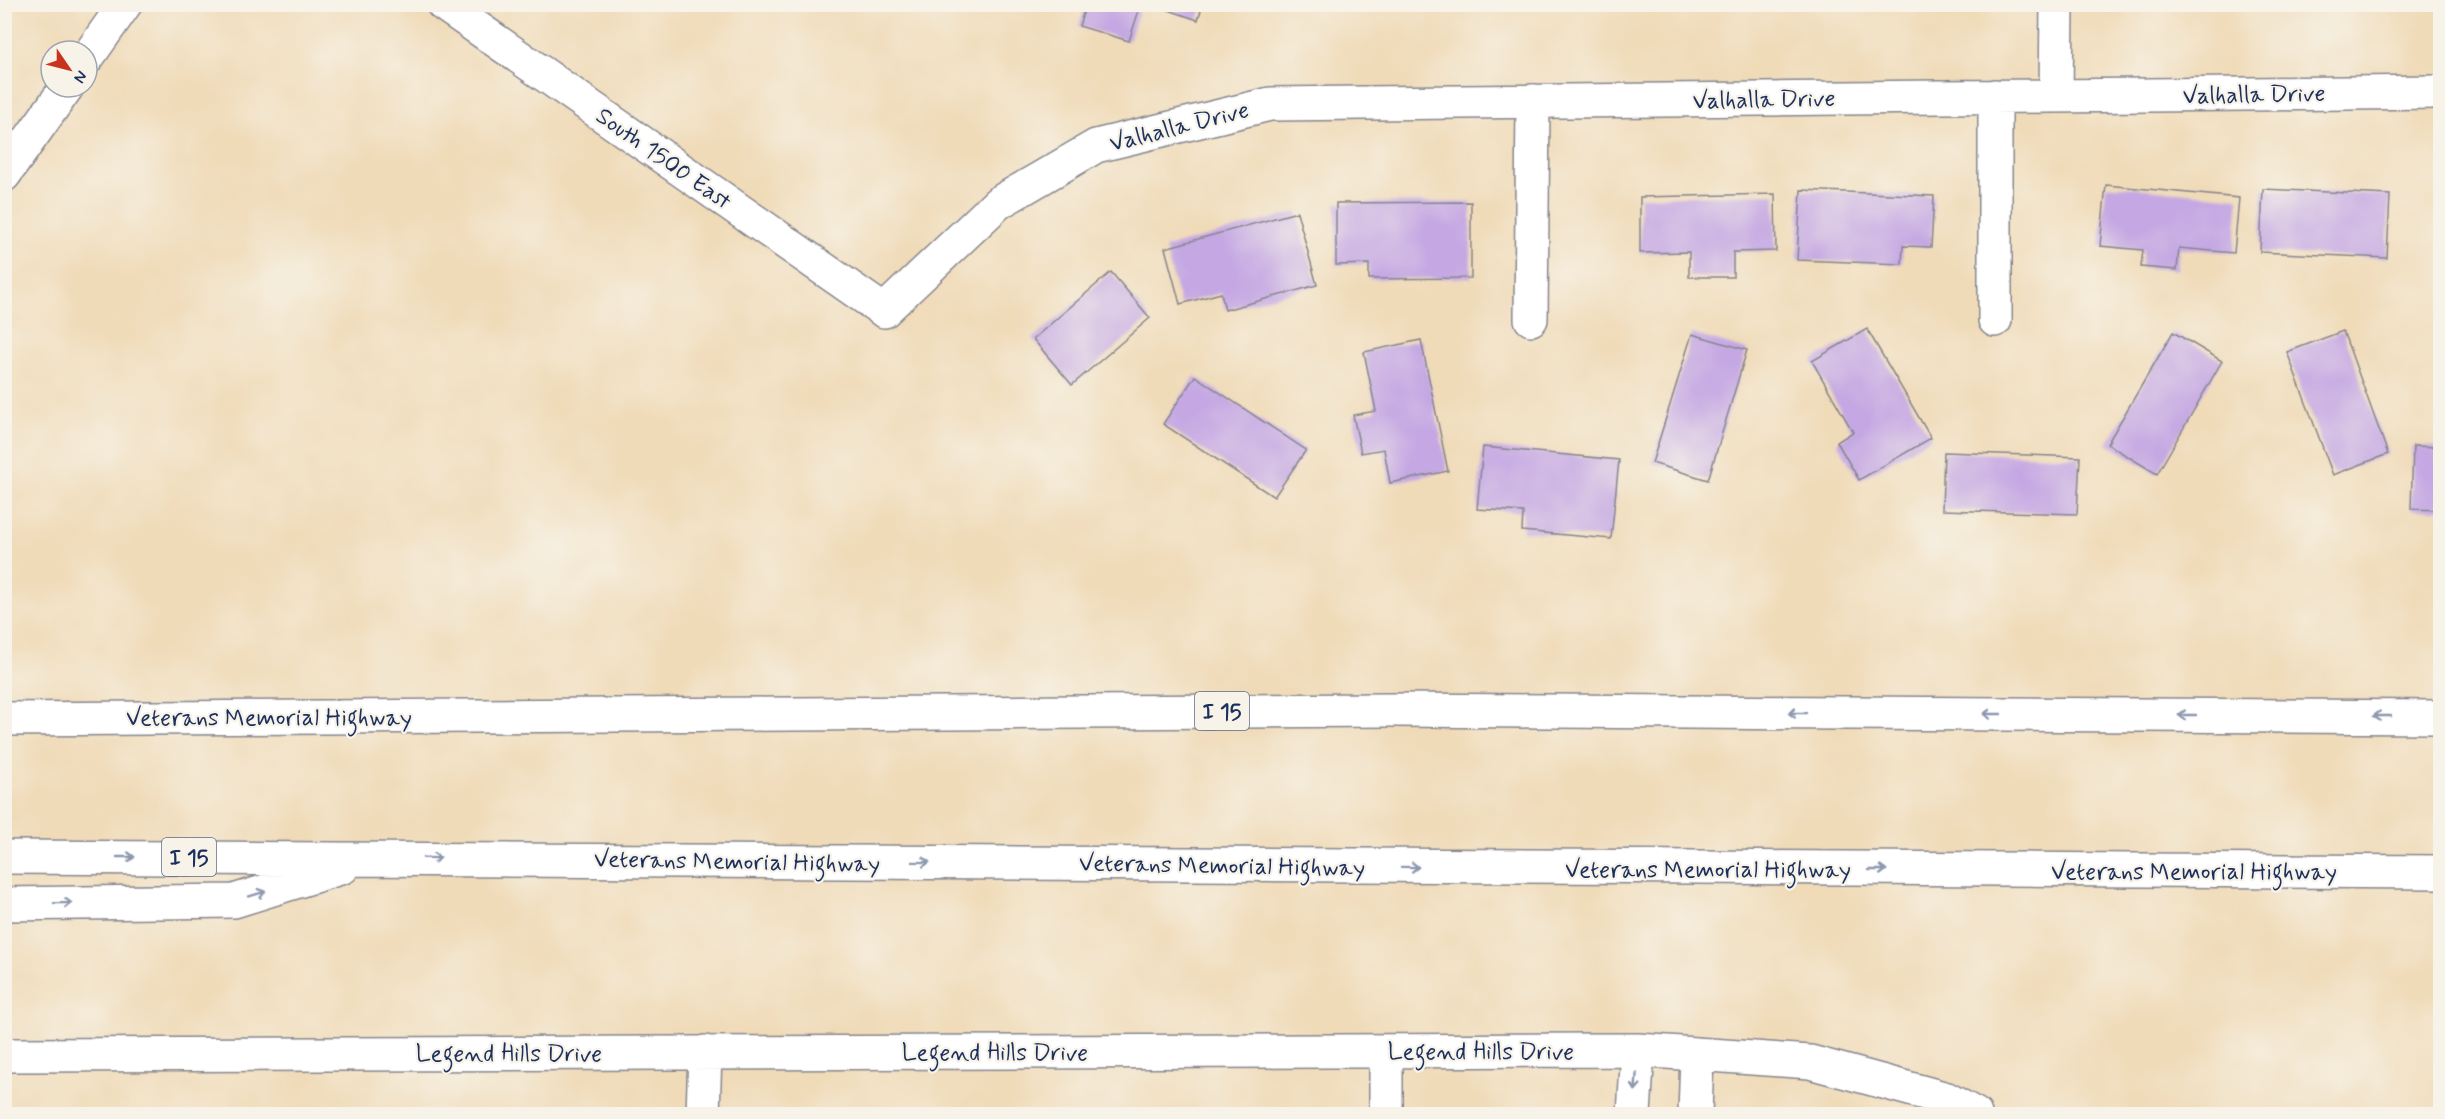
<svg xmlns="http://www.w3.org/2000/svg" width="2445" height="1119" font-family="Mynerve,sans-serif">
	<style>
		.building { fill: #c5a8e3 }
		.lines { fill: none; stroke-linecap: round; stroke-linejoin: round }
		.minor-casing { stroke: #86858c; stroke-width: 36 }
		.highway-casing { stroke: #86858c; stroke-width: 36 }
		.minor { stroke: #fff; stroke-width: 33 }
		.highway { stroke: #fff; stroke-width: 33 }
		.oneway { stroke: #8d97ae }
		.labels { text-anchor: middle; stroke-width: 4.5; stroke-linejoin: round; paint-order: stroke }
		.shield { fill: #f7f3e8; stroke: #5d6a87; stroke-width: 1.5 }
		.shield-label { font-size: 22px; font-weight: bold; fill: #1b2f5e }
		.street-label { font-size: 24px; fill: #1b2f5e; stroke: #f7f3e8 }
	</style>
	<rect width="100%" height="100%" fill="#f7f3e8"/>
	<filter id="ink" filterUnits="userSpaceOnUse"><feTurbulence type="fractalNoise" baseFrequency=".0167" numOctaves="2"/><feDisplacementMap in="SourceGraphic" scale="12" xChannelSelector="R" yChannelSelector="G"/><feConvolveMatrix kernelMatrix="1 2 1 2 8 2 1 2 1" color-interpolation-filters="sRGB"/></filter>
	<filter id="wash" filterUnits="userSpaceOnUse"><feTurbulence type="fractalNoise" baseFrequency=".008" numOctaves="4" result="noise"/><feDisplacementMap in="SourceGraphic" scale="24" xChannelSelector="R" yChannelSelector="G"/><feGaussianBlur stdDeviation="1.35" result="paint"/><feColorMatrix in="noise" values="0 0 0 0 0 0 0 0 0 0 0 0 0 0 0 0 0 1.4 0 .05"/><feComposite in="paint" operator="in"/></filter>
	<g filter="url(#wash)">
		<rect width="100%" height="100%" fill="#f0dbb9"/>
		<g id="blocks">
			<path class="building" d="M 1086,4 L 1141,4 L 1129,41 L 1079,26 Z
				M 1151,4 L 1203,4 L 1198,20 Z
				M 2106,185 L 2239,198 L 2234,253 L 2179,248 L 2177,270 L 2141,267 L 2143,250 L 2100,246 Z
				M 2263,189 L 2390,195 L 2387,258 L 2260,252 Z
				M 1801,190 L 1934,196 L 1931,247 L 1903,246 L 1902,264 L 1797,260 Z
				M 1775,194 L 1776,251 L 1733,252 L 1733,277 L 1689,277 L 1689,252 L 1640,253 L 1640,197 Z
				M 1471,202 L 1471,278 L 1369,279 L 1369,264 L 1336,265 L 1336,203 Z
				M 1297,212 L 1317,285 L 1225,310 L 1221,293 L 1180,304 L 1165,248 Z
				M 1111,272 L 1150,318 L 1072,385 L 1033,339 Z
				M 1867,329 L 1931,438 L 1859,480 L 1837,442 L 1853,432 L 1812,361 Z
				M 2343,331 L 2388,454 L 2333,475 L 2287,352 Z
				M 2173,332 L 2222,361 L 2157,474 L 2107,444 Z
				M 1692,334 L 1747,350 L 1708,480 L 1652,463 Z
				M 1421,340 L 1448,471 L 1390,483 L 1384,449 L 1361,453 L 1353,415 L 1376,411 L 1364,352 Z
				M 1195,376 L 1306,450 L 1274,497 L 1163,424 Z
				M 2413,446 L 2440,447 L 2440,510 L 2411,509 Z
				M 1483,447 L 1619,460 L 1611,539 L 1522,531 L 1523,512 L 1477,509 Z
				M 1944,452 L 2080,457 L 2077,514 L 1942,510 Z"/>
		</g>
	</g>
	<g filter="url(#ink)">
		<use href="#blocks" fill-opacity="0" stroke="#86858c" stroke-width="1.5"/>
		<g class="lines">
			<g class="minor-casing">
				<path id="minor" d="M 443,4 L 884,311 L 998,203 L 1096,146 L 1270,104 L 2440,92
					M 87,58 L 125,4
					M 2056,96 L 2057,4
					M 4,175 L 67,87
					M 1531,319 L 1533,101
					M 1995,320 L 1995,96
					M 1386,1051 L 1386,1114
					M 4,1055 L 1638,1050 L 1810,1062 L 1947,1099 L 1975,1114
					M 703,1114 L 705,1052
					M 1634,1114 L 1638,1050
					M 1695,1114 L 1697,1055"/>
			</g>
			<g class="highway-casing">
				<path id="highway" d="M 4,719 L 1394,710 L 2440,717
					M 4,857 C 817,858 1628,868 2440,872
					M 4,904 L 234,901 L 343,867"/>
			</g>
			<use href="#minor" class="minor"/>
			<use href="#highway" class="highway"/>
		</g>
		<defs><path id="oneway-shaft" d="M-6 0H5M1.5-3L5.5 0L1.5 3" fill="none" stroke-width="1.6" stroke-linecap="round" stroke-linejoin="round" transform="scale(1.5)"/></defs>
		<g class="oneway">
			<use href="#oneway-shaft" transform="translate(1797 713) rotate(-180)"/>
			<use href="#oneway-shaft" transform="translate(1992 714) rotate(-180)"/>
			<use href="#oneway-shaft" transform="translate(2187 715) rotate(-180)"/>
			<use href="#oneway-shaft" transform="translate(2382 716) rotate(-180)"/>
			<use href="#oneway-shaft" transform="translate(126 857)"/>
			<use href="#oneway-shaft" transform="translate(432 858) rotate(1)"/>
			<use href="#oneway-shaft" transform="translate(921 862) rotate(1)"/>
			<use href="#oneway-shaft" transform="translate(1410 867) rotate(1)"/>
			<use href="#oneway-shaft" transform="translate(1878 870)"/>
			<use href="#oneway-shaft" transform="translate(257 894) rotate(-17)"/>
			<use href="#oneway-shaft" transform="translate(63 903) rotate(-1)"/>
			<use href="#oneway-shaft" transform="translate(1636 1082) rotate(94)"/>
		</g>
	</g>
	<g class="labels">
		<g class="shield">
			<rect x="1195" y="692" width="54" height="38" rx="4.5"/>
			<rect x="162" y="838" width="54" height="38" rx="4.5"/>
		</g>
		<g class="shield-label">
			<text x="1222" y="719">I 15</text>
			<text x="189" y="865">I 15</text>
		</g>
		<g class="street-label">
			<text transform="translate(2254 94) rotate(-1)" y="8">Valhalla Drive</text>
			<text transform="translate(1764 99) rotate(-1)" y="8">Valhalla Drive</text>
			<text transform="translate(1179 126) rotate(-14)" y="8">Valhalla Drive</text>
			<text transform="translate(664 158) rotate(35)" y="8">South 1500 East</text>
			<text x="269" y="725">Veterans Memorial Highway</text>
			<text transform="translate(737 861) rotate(1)" y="8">Veterans Memorial Highway</text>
			<text transform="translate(1222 865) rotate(1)" y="8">Veterans Memorial Highway</text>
			<text x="1708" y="877">Veterans Memorial Highway</text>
			<text x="2194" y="879">Veterans Memorial Highway</text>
			<text x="1481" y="1059">Legend Hills Drive</text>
			<text x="995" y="1060">Legend Hills Drive</text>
			<text x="509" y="1061">Legend Hills Drive</text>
		</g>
	</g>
	<rect width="2445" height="1119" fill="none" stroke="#f7f3e8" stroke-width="24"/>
	<g transform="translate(69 69) rotate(125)"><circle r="28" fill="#f7f3e8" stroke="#9fa5b1" stroke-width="1.5"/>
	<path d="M0-4.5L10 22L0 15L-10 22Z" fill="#c8321e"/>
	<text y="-9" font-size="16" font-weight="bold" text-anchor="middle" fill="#1b2f5e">N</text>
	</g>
</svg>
